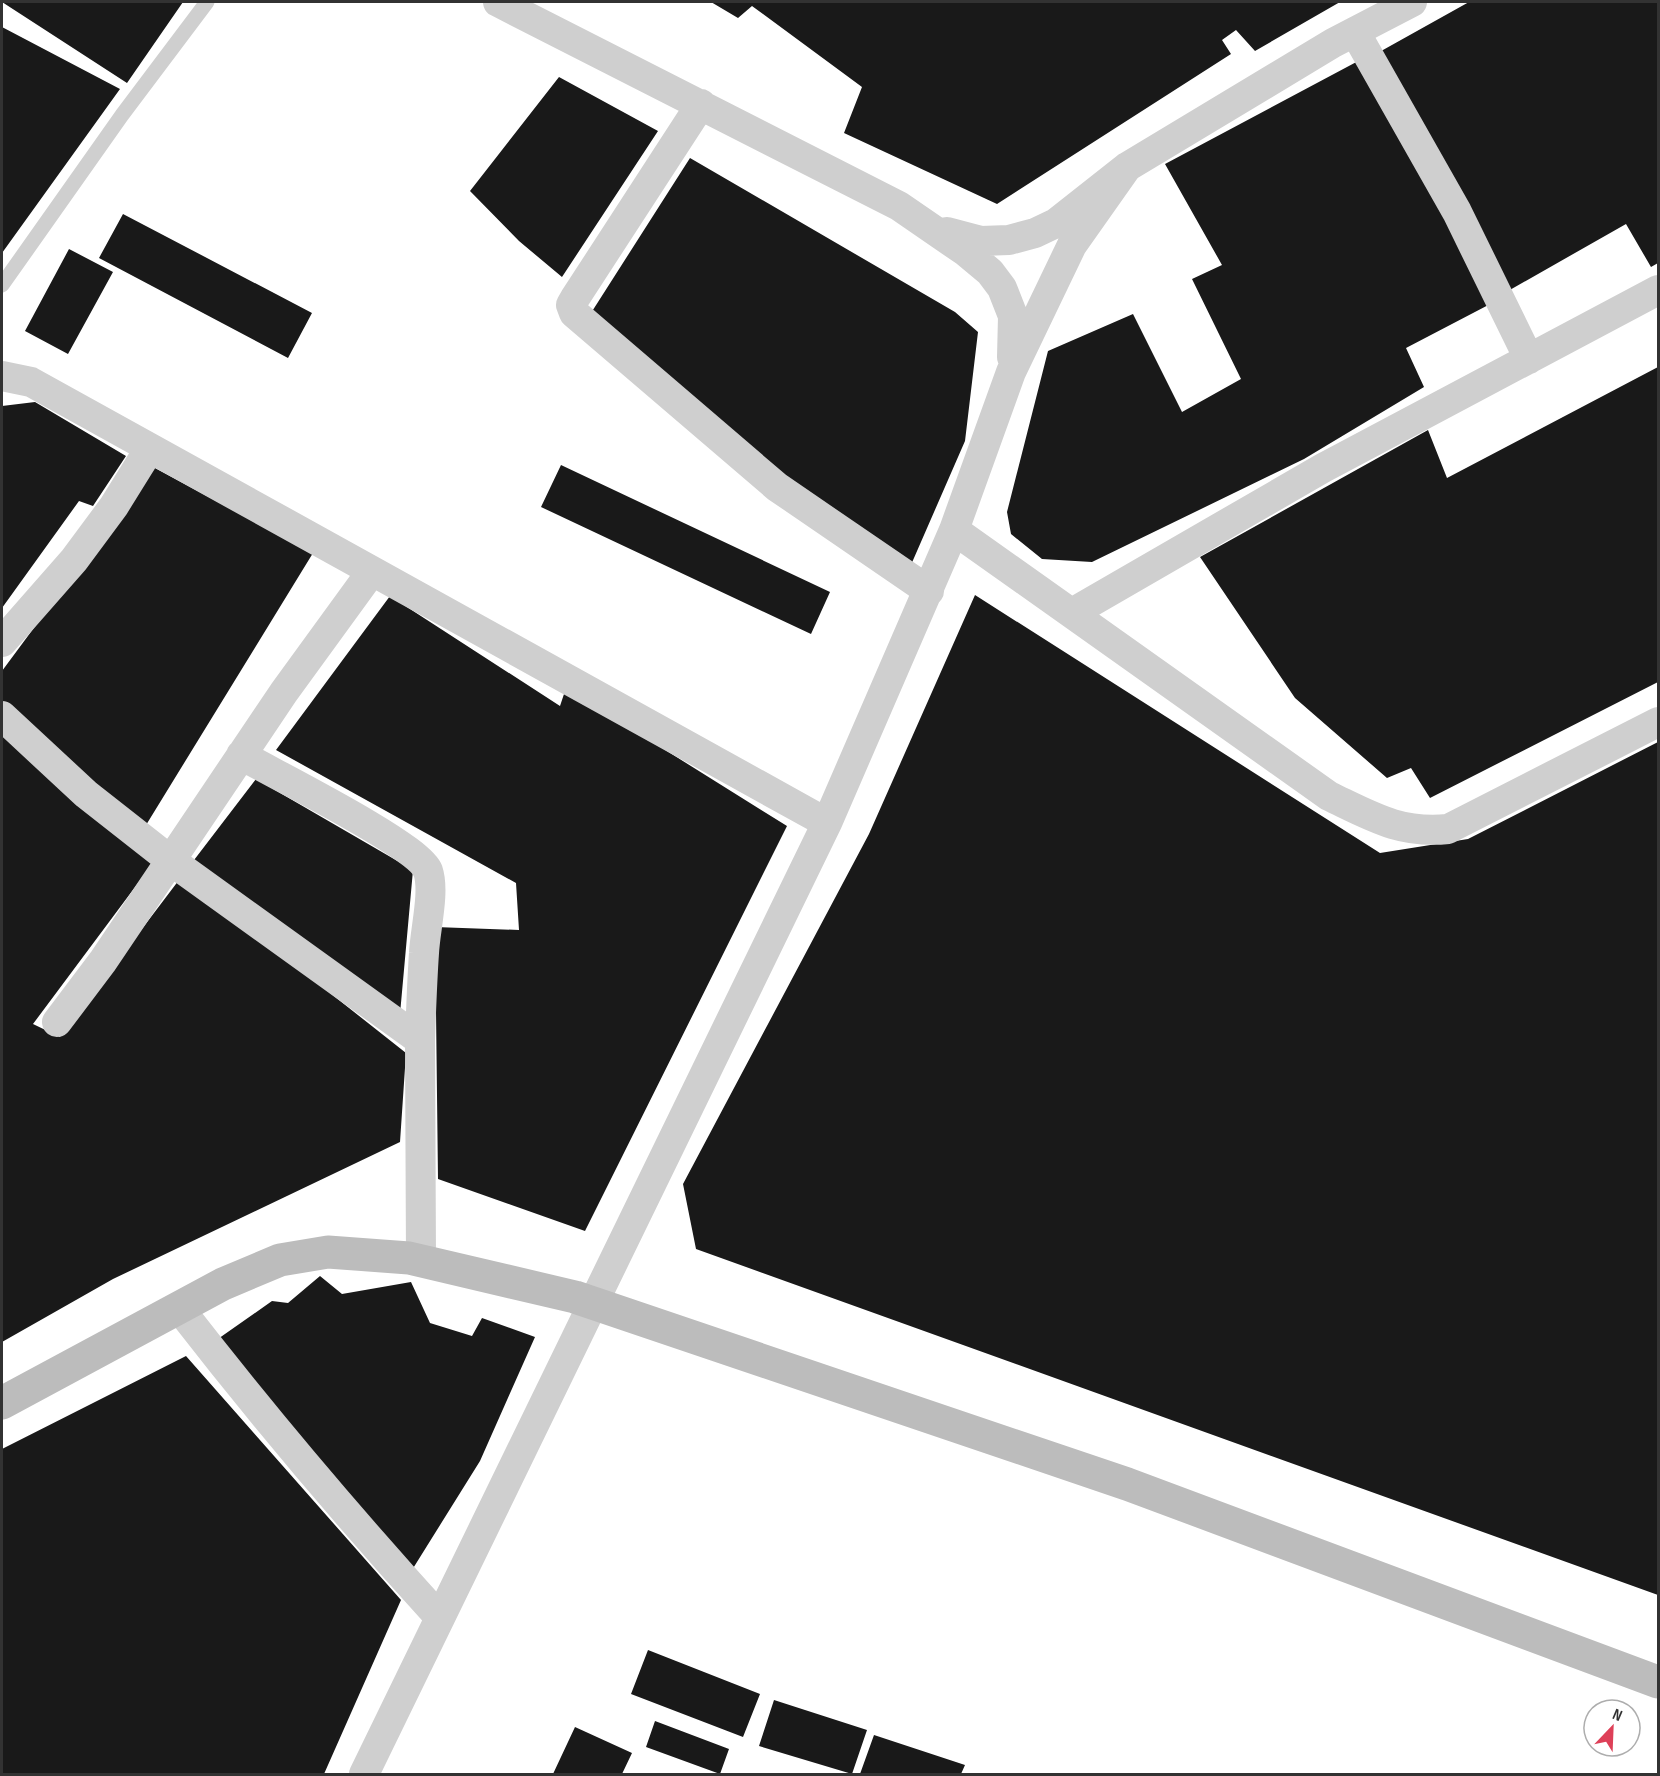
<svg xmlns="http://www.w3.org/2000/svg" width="1660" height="1776" font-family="'Sofia Sans Condensed',sans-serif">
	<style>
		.building { fill: #191919 }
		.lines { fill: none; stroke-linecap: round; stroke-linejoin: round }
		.service { stroke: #cfcfcf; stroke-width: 15 }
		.minor { stroke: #cfcfcf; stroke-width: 30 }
		.secondary { stroke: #bcbcbc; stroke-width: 33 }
	</style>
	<rect width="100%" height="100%" fill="#fff"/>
	<path class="building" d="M 2,2 L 183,2 L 127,83 Z
		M 711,2 L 1340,2 L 1255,51 L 1236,30 L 1222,40 L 1231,54 L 997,204 L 844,133 L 862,87 L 752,6 L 738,18 Z
		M 1469,2 L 1658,2 L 1658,263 L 1651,267 L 1626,224 L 1508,291 L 1374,55 Z
		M 2,27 L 120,89 L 2,253 Z
		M 1362,59 L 1496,301 L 1406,348 L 1424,387 L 1304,459 L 1092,562 L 1042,559 L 1011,534 L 1007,512 L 1048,351 L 1133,314 L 1182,412 L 1241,379 L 1192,279 L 1222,265 L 1165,164 Z
		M 559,77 L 658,131 L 562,277 L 519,241 L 470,191 Z
		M 690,158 L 955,312 L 978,332 L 965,441 L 907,574 L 836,526 L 591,313 Z
		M 123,214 L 312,313 L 288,358 L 99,258 Z
		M 69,249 L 113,272 L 68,354 L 25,331 Z
		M 1658,367 L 1658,682 L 1430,798 L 1411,768 L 1387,778 L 1295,698 L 1200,557 L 1428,430 L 1447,478 Z
		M 35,402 L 126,456 L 93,506 L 79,501 L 2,608 L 2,406 Z
		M 561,465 L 830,592 L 811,634 L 541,507 Z
		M 153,467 L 313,553 L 143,830 L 2,706 L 2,671 Z
		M 975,595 L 1380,853 L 1468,839 L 1658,742 L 1658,1595 L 696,1249 L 683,1184 L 869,834 Z
		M 390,596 L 560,706 L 566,688 L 787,826 L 585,1231 L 438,1179 L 435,927 L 519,930 L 516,883 L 276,750 Z
		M 2,726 L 153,863 L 33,1024 L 60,1037 L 182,876 L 406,1053 L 400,1142 L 113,1279 L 2,1342 Z
		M 256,779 L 413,870 L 400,1014 L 191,864 Z
		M 320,1276 L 342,1294 L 411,1282 L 430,1323 L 472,1336 L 482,1318 L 535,1337 L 480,1461 L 412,1570 L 215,1341 L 272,1301 L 288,1303 Z
		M 186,1356 L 401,1600 L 324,1774 L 2,1774 L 2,1449 Z
		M 648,1650 L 760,1694 L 743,1737 L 631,1694 Z
		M 774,1700 L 867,1730 L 852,1774 L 759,1746 Z
		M 655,1721 L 729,1749 L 720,1774 L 646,1747 Z
		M 575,1727 L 632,1753 L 622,1774 L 553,1774 Z
		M 874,1735 L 965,1765 L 961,1774 L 860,1774 Z"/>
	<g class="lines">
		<path class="service" d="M 2,285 L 122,115 L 207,2"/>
		<path class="minor" d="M 498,2 L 899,206 L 966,252 L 990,272 L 1002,288 L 1013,316 L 1012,357
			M 1355,32 L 1457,212 L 1529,359
			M 701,104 L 575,298 L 571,305 L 574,313 L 777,487 L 929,591
			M 947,232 L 981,241 L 1009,240 L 1035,233 L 1056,223 L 1127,167 L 1333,43 L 1412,2
			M 2,376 L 31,382 L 827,823 L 364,1774
			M 954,530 L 1329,796 C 1371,816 1400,834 1448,829 L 1658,722
			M 1072,613 L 1323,468 L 1658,290
			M 2,642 L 74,560 L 114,506 L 150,448
			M 2,716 L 86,794 L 170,860 L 420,1040 L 421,1261
			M 241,755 C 272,773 418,845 428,871 C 435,892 425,930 424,953 C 422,982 421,1011 420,1040
			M 827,823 L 954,530 L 1011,372 L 1072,245 L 1127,167
			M 57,1022 L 103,961 L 284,692 L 372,571
			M 179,1308 C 262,1415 349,1518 440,1618"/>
		<path class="secondary" d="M 2,1403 L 223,1284 L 280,1260 L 328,1252 L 409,1258 L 575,1297 L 1127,1484 L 1658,1682"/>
	</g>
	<rect width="1660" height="1776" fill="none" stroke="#323232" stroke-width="6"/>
	<g transform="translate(1612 1728) rotate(23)"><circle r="28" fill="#ffffff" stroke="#adadad" stroke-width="1.5"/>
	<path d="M0-4.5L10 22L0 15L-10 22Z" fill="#de4058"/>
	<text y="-9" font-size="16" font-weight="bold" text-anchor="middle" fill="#323232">N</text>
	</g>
</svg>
